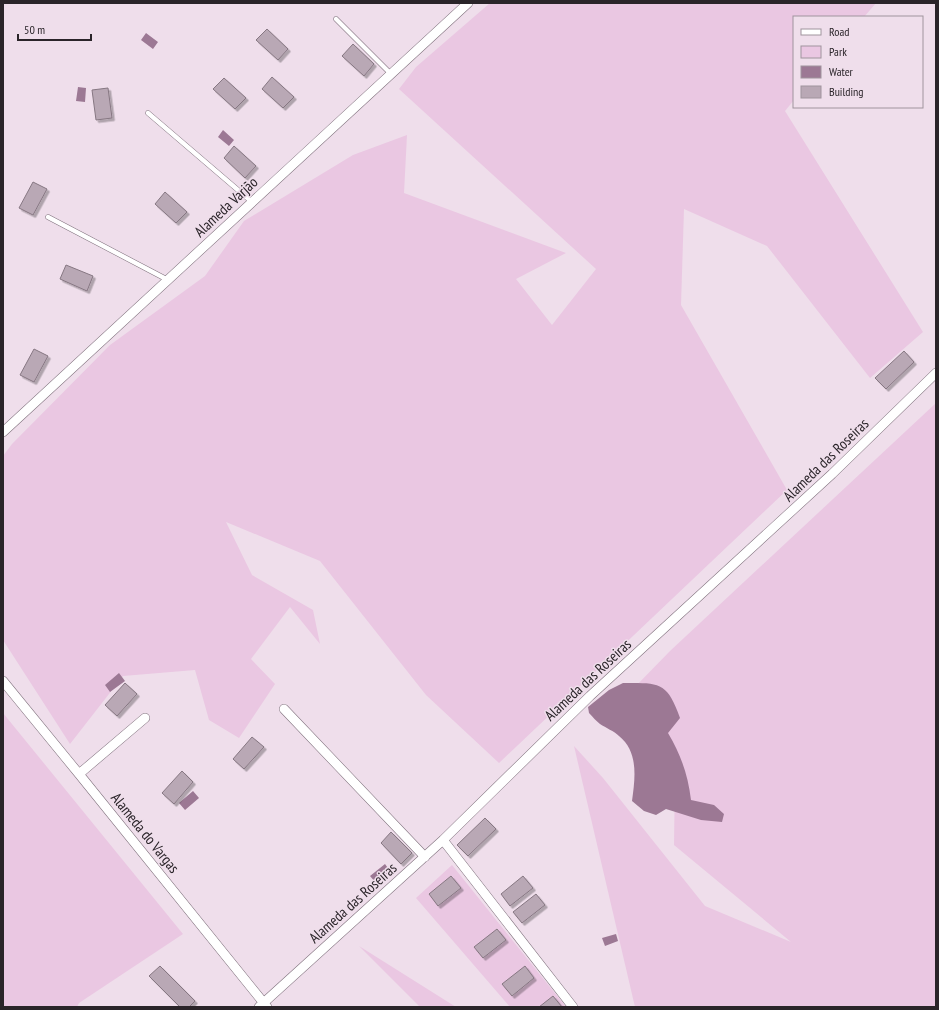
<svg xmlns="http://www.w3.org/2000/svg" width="939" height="1010" font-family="'PT Sans Narrow',sans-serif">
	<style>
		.green { fill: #eac7e2 }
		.water { fill: #9c7894 }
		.building { fill: #b9a8b5; stroke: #867782; filter: url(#shadow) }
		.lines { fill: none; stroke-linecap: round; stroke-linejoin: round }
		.lane-casing { stroke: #7f707c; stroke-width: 5.5 }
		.street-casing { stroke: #7f707c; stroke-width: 10 }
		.lane { stroke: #fff; stroke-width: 4.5 }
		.street { stroke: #fff; stroke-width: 9 }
		.labels { text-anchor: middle; stroke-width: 3; stroke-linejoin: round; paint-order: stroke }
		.street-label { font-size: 15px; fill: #2a2429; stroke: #efdeeb }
	</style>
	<defs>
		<filter id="shadow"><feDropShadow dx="2.5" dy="2.5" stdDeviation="0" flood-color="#0004"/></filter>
	</defs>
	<rect width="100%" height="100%" fill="#efdeeb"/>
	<path class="green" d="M 490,3 L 876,3 L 864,17 L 794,17 L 794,100 L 785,111 L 923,332 L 870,378 L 767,246 L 684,209 L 681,305 L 787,490 L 499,763 L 426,695 L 320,561 L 226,522 L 252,575 L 313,610 L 320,644 L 290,607 L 251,659 L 275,684 L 239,738 L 209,720 L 195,670 L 123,676 L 70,744 L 3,640 L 3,456 L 12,444 L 110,345 L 205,276 L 244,221 L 353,155 L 407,135 L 404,193 L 566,253 L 516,279 L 552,325 L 596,269 L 399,89 L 416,67 Z
		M 936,403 L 936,1007 L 635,1007 L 574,746 L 603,778 L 705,906 L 791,942 L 674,845 L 675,775 L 631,691 L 670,651 Z
		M 3,713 L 183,934 L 79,1003 L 77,1007 L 3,1007 Z
		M 452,865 L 566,1007 L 510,1007 L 416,898 Z
		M 359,946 L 456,1007 L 420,1007 Z"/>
	<path class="water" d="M 146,33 L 158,42 L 153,49 L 141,40 Z
		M 78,87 L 86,88 L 85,102 L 76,101 Z
		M 223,130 L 234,140 L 229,146 L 218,137 Z
		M 119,673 L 125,681 L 110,692 L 105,685 Z
		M 623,683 C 659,683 667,681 680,718 L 668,733 C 681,755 688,775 691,800 L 714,805 L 724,814 L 722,822 L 701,820 L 666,809 L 656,815 L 644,811 L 632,801 C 635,779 639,752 619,736 C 614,731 606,728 600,724 C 596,721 593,717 589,713 L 588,707 L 609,690 Z
		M 193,791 L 199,798 L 185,810 L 179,803 Z
		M 385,864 L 390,871 L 376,883 L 370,876 Z
		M 616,934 L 618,941 L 605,946 L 602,938 Z"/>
	<path class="building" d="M 267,29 L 288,49 L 278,60 L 256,40 Z
		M 353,44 L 374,64 L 364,76 L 342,56 Z
		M 272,77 L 294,97 L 283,108 L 262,89 Z
		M 224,78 L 246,98 L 235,109 L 213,89 Z
		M 108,88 L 112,118 L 96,120 L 92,90 Z
		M 234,146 L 256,166 L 245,178 L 224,158 Z
		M 33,182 L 47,189 L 33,215 L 19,208 Z
		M 165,192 L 187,212 L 176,223 L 155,204 Z
		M 66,265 L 93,276 L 87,291 L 60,279 Z
		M 34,349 L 48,356 L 34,382 L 20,375 Z
		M 904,351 L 914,362 L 886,389 L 875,378 Z
		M 125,683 L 137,694 L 117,716 L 105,705 Z
		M 252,737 L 264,747 L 244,769 L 233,759 Z
		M 182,771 L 193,782 L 174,804 L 162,793 Z
		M 485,818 L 496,829 L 468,856 L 457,845 Z
		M 391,832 L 412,853 L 401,864 L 381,843 Z
		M 451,876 L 461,888 L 438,906 L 429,894 Z
		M 523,876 L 533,888 L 510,906 L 501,894 Z
		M 536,894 L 545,905 L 522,923 L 513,912 Z
		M 497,929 L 506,940 L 483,958 L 474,947 Z
		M 160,966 L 195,1001 L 189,1007 L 180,1007 L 149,976 Z
		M 525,966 L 534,978 L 512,996 L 502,984 Z
		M 553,996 L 562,1007 L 539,1007 Z"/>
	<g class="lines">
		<g class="lane-casing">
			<path id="lane" d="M 336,19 L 391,74
				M 148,113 L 252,202
				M 48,217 L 168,280"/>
		</g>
		<g class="street-casing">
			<path id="street" d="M 3,432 L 468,3
				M 3,681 L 79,774 L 267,1007
				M 284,709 L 425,857
				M 79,774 L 145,718
				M 443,840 L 573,1007
				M 259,1007 L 443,840 L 590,696 L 832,474 L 936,373"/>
		</g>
		<use href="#lane" class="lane"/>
		<use href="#street" class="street"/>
	</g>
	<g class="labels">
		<g class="street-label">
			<text transform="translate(226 207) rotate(-43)" y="5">Alameda Varjão</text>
			<text transform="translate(826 460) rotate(-44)" y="5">Alameda das Roseiras</text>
			<text transform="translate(588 680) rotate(-43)" y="5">Alameda das Roseiras</text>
			<text transform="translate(145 833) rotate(51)" y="5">Alameda do Vargas</text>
			<text transform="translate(353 903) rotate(-42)" y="5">Alameda das Roseiras</text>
		</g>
	</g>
	<rect width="939" height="1010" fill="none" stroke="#2a2429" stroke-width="8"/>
	<rect x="793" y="16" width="130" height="92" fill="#efdeeb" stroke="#a0949d"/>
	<rect x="801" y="29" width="20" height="6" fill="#ffffff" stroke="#a0949d"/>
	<text x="829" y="36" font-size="12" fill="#2a2429">Road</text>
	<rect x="801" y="46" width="20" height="12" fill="#eac7e2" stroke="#a0949d"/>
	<text x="829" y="56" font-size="12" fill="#2a2429">Park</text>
	<rect x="801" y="66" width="20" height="12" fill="#9c7894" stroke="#a0949d"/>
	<text x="829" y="76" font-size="12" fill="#2a2429">Water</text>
	<rect x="801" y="86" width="20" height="12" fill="#b9a8b5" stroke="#a0949d"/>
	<text x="829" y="96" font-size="12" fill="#2a2429">Building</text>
	<path d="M18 34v6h73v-6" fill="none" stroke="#2a2429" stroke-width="2"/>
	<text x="24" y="34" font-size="12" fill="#2a2429" stroke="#efdeeb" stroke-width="3" paint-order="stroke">50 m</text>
</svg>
